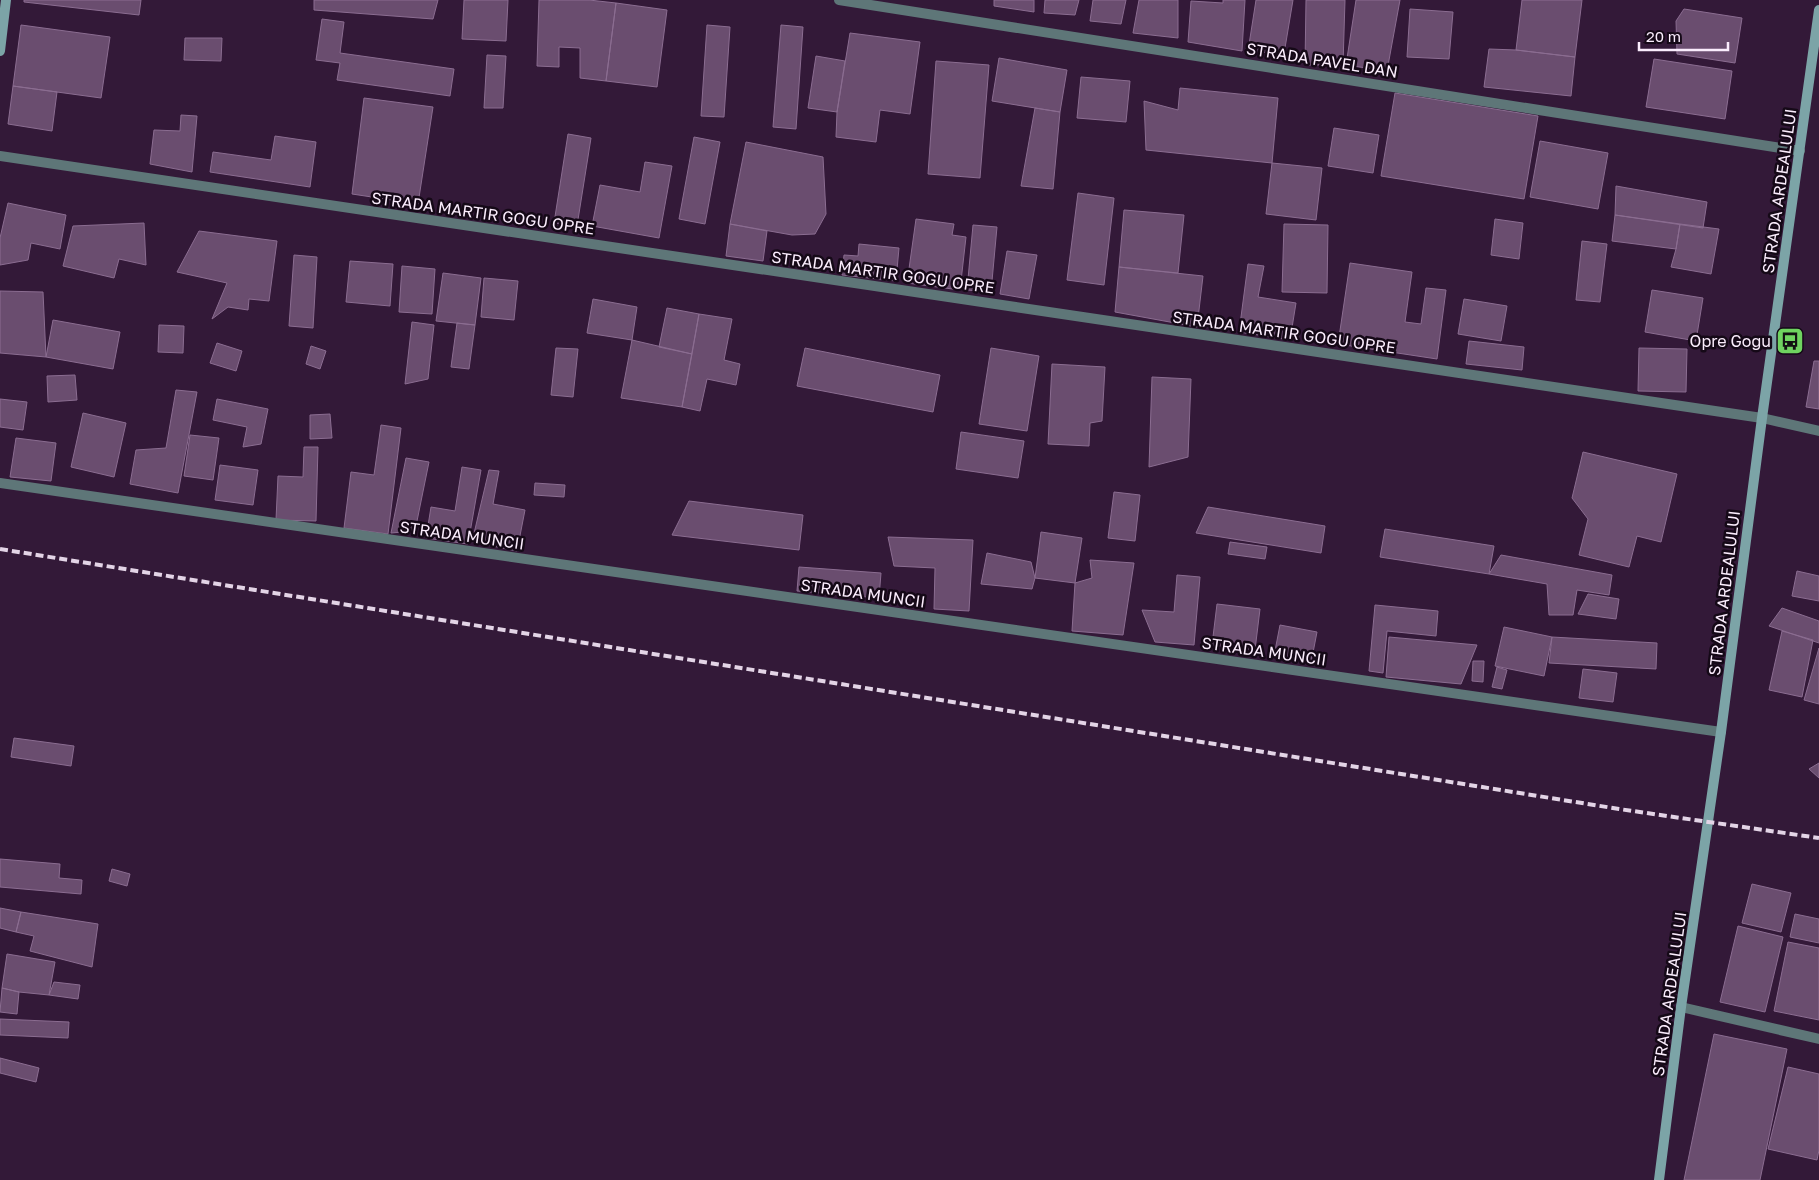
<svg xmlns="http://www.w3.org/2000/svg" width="1819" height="1180" font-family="'Golos Text',sans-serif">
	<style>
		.building { fill: #6a4d6f; stroke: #8b6d91 }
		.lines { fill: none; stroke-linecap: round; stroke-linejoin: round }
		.lane { stroke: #5e7678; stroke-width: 10 }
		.street { stroke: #5e7678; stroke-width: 10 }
		.secondary { stroke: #7ca4a7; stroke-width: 10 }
		.rail { stroke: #e3d4e6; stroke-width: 4; stroke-dasharray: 8 4; stroke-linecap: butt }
		.labels { text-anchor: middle; stroke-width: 5; stroke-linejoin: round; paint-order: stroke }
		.street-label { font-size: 16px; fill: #fbedfd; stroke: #150917 }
		.poi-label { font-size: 16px; fill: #fbedfd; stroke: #150917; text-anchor: end }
	</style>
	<rect width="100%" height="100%" fill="#331938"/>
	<path class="building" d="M 24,0 L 141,0 L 139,15 L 24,2 Z
		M 314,0 L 438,0 L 433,19 L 314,10 Z
		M 464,0 L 508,0 L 506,41 L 462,39 Z
		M 539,0 L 589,0 L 616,3 L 606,81 L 580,78 L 580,48 L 559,47 L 559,67 L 537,66 Z
		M 994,0 L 1034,0 L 1034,12 L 994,6 Z
		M 1045,0 L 1079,0 L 1075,15 L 1044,13 Z
		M 1093,0 L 1126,0 L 1121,24 L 1090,21 Z
		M 1139,0 L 1178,0 L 1178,38 L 1133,33 Z
		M 1223,0 L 1245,0 L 1242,51 L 1188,42 L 1191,1 L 1223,3 Z
		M 1256,0 L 1293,0 L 1284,54 L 1248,51 Z
		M 1306,0 L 1345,0 L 1343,65 L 1305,65 Z
		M 1356,0 L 1400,0 L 1387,71 L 1346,65 Z
		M 1522,0 L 1582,0 L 1575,57 L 1516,50 Z
		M 616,3 L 667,10 L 657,87 L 606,81 Z
		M 1410,9 L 1453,12 L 1449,59 L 1407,57 Z
		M 1684,9 L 1742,18 L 1735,63 L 1677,54 L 1676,21 Z
		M 322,19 L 344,22 L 340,53 L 454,69 L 450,96 L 337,80 L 340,63 L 316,60 Z
		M 21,25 L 110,37 L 101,98 L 13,86 Z
		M 707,25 L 730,27 L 724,117 L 701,116 Z
		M 781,25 L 803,27 L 796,129 L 773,127 Z
		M 850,33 L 920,42 L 910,114 L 880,110 L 876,142 L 836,137 L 837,112 Z
		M 185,38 L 222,38 L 221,61 L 184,60 Z
		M 1489,49 L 1516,50 L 1575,57 L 1571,96 L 1484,87 Z
		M 487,55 L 506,56 L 503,108 L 484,108 Z
		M 816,56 L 845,61 L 837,112 L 808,108 Z
		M 999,58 L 1067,70 L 1060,112 L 992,101 Z
		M 1654,59 L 1732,71 L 1725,119 L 1646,107 Z
		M 936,61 L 989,65 L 980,178 L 928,174 Z
		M 1081,77 L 1130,81 L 1126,122 L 1077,118 Z
		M 13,86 L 57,92 L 52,131 L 8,124 Z
		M 1180,88 L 1278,98 L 1272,163 L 1146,150 L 1144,101 L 1178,110 Z
		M 1395,93 L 1538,116 L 1524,199 L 1381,176 Z
		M 364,98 L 433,107 L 418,204 L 352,194 Z
		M 1035,108 L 1060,112 L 1053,189 L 1021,186 Z
		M 181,115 L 197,116 L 192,172 L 150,164 L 154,130 L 180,131 Z
		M 1334,128 L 1379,135 L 1373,173 L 1328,166 Z
		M 568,134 L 591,138 L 577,226 L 554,223 Z
		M 275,136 L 316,142 L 310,187 L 210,172 L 213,152 L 271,160 Z
		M 694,137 L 720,142 L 705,224 L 679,219 Z
		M 1540,141 L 1608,153 L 1598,209 L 1530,197 Z
		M 746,142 L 823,157 L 826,214 L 815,234 L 792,235 L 730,224 Z
		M 645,162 L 672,166 L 659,238 L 592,226 L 600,185 L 640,192 Z
		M 1272,163 L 1322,168 L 1316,220 L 1266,214 Z
		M 1616,186 L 1707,202 L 1703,228 L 1615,215 Z
		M 1078,193 L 1114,198 L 1104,285 L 1067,280 Z
		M 8,203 L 66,215 L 60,249 L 31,243 L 28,260 L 0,265 L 0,238 Z
		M 1124,210 L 1184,215 L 1178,273 L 1119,267 Z
		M 1615,215 L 1680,224 L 1676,249 L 1612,241 Z
		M 916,219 L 954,224 L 952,235 L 966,237 L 960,290 L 907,283 Z
		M 1495,219 L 1523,223 L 1519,259 L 1491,255 Z
		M 144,223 L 146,265 L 119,259 L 114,278 L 63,266 L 73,226 Z
		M 730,224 L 767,231 L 763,261 L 726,256 Z
		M 1284,224 L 1328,225 L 1327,293 L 1282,292 Z
		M 1680,224 L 1719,229 L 1711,274 L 1671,267 L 1676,249 Z
		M 973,225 L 997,227 L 991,292 L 967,290 Z
		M 199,231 L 277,241 L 269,301 L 249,299 L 248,310 L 228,307 L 212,319 L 227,283 L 177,272 Z
		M 1582,241 L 1607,244 L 1600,302 L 1576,300 Z
		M 859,244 L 899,248 L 896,281 L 842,275 L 844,255 L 858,256 Z
		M 1007,251 L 1037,255 L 1029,299 L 1000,294 Z
		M 294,255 L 317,257 L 313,328 L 289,326 Z
		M 350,261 L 393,264 L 390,306 L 346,302 Z
		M 1350,263 L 1412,272 L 1405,322 L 1421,324 L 1426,288 L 1446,290 L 1437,359 L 1338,344 Z
		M 1248,264 L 1264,266 L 1258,297 L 1296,303 L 1290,340 L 1239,332 Z
		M 402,266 L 435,269 L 432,314 L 399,312 Z
		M 1119,267 L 1203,276 L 1197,327 L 1115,312 Z
		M 443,273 L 481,278 L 475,325 L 436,321 Z
		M 484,278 L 518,281 L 514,320 L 481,317 Z
		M 1652,290 L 1703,298 L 1696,341 L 1645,332 Z
		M 0,291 L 43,292 L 46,357 L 0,353 Z
		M 593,299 L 637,307 L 632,340 L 587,333 Z
		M 1464,299 L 1507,306 L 1501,341 L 1458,334 Z
		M 667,308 L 699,314 L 692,354 L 659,347 Z
		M 699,314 L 732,319 L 724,360 L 740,364 L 736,385 L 707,379 L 700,411 L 682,407 Z
		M 53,320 L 120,332 L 113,369 L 46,357 Z
		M 412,322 L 434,325 L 428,379 L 405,384 Z
		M 457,323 L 475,325 L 469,369 L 451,367 Z
		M 159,325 L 184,326 L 183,353 L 158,352 Z
		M 632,340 L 692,354 L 682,407 L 621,398 Z
		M 1469,341 L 1524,347 L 1522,370 L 1466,364 Z
		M 217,343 L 242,351 L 236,371 L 210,363 Z
		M 311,346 L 326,351 L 320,369 L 306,364 Z
		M 556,348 L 578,349 L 573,397 L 551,395 Z
		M 805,348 L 940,375 L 933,412 L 797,386 Z
		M 991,348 L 1039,356 L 1027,431 L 979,424 Z
		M 1639,348 L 1687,349 L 1686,392 L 1638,391 Z
		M 1814,361 L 1819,361 L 1819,409 L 1806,407 Z
		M 1052,364 L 1105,367 L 1102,421 L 1090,423 L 1089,446 L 1048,444 Z
		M 75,375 L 77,400 L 48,402 L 47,376 Z
		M 1152,377 L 1191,379 L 1188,457 L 1149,467 Z
		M 176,390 L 197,392 L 178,493 L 130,484 L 136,450 L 166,448 Z
		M 0,399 L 27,402 L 23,430 L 0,427 Z
		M 217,399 L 268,409 L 261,444 L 243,447 L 247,427 L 213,420 Z
		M 83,413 L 126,423 L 114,477 L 71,467 Z
		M 330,414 L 332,438 L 310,439 L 310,415 Z
		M 381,425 L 401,428 L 388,534 L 344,528 L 351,472 L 374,475 Z
		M 961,432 L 1024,441 L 1018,478 L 956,469 Z
		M 190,435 L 219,438 L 213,480 L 184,476 Z
		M 16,438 L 56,443 L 51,481 L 10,477 Z
		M 304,447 L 318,447 L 316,521 L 276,520 L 278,476 L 303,477 Z
		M 1583,452 L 1677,474 L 1661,542 L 1637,536 L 1629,567 L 1579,555 L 1588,519 L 1572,498 Z
		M 406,458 L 429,462 L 415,531 L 391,533 Z
		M 220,465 L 258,470 L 253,505 L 215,500 Z
		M 462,467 L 481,470 L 468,544 L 426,538 L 431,507 L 455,511 Z
		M 489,470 L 499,471 L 493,504 L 525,510 L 517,551 L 472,542 Z
		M 535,483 L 565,485 L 564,497 L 534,495 Z
		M 1114,492 L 1140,495 L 1135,541 L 1108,538 Z
		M 689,501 L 803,515 L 799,550 L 672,535 Z
		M 1208,507 L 1325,526 L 1321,553 L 1196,533 Z
		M 1385,529 L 1494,546 L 1489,574 L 1380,557 Z
		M 1041,532 L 1082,538 L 1075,583 L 1035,578 Z
		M 888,537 L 973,540 L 969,611 L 934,609 L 935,568 L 894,566 Z
		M 1230,542 L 1267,547 L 1265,559 L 1228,554 Z
		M 987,553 L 1031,562 L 1035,578 L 1032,589 L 981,584 Z
		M 1501,555 L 1612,575 L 1609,595 L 1577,590 L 1573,615 L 1549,615 L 1547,584 L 1489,574 Z
		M 1090,560 L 1134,563 L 1123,635 L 1072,631 L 1075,583 L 1092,578 Z
		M 799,567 L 881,573 L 879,598 L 797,591 Z
		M 1797,571 L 1819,576 L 1819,601 L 1792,596 Z
		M 1177,575 L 1200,577 L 1194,645 L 1155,642 L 1142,610 L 1174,612 Z
		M 1588,594 L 1619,599 L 1616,619 L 1578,614 Z
		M 1217,604 L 1260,609 L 1255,650 L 1212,645 Z
		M 1375,605 L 1438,611 L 1436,636 L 1387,631 L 1383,673 L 1369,671 Z
		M 1782,608 L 1819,621 L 1819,643 L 1769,626 Z
		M 1280,625 L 1317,632 L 1311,663 L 1274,656 Z
		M 1504,627 L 1552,637 L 1544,676 L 1495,666 Z
		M 1782,631 L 1813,640 L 1802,697 L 1769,690 Z
		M 1389,637 L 1477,645 L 1461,684 L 1386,677 Z
		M 1552,637 L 1657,643 L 1656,669 L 1549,663 Z
		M 1819,648 L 1819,704 L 1804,700 Z
		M 1473,661 L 1484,661 L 1483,682 L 1472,681 Z
		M 1497,667 L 1507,670 L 1502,689 L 1492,687 Z
		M 1583,669 L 1617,673 L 1613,702 L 1579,698 Z
		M 14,738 L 74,746 L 71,766 L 11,757 Z
		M 1819,763 L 1819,778 L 1809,769 Z
		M 0,859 L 60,864 L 59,878 L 82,880 L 81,894 L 0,887 Z
		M 112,869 L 130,874 L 127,886 L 109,881 Z
		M 1752,884 L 1791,893 L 1781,932 L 1742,923 Z
		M 0,908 L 21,912 L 16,932 L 0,928 Z
		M 21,912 L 98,924 L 92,967 L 30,951 L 34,936 L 16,932 Z
		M 1795,914 L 1819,919 L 1819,943 L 1790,937 Z
		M 1738,926 L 1783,937 L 1765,1012 L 1720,1002 Z
		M 1788,942 L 1819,948 L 1819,1020 L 1774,1011 Z
		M 7,954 L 55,962 L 49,995 L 19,992 L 2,988 Z
		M 54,982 L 80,985 L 78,999 L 49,995 Z
		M 2,988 L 19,992 L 17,1014 L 0,1012 Z
		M 0,1019 L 69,1022 L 68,1038 L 0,1035 Z
		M 1714,1034 L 1787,1049 L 1760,1180 L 1684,1180 Z
		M 0,1058 L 39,1068 L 36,1082 L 0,1073 Z
		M 1788,1067 L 1819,1074 L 1819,1150 L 1817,1160 L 1768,1149 Z"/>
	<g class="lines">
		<path class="lane" d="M 1762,418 L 1819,431"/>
		<path class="street" d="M 839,0 L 1800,151
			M 0,156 L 1762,418
			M 0,483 L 1721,732
			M 1681,1007 L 1819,1039"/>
		<path class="secondary" d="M 0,51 L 6,0
			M 1659,1180 L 1681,1007 L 1721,732 L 1762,418 L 1819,10"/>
		<path class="rail" d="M 0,549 L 1619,809 L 1819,838"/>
	</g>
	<defs>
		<g id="bus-square" transform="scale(1.4375)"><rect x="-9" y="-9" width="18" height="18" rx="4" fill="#6fd360" stroke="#150917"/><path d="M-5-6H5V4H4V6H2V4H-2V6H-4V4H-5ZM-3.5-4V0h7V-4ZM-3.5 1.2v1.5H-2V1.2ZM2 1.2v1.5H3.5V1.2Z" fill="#111"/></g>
	</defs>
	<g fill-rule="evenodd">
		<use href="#bus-square" x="1790" y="341"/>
	</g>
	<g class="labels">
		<g class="street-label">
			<text transform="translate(1322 60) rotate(9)" y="6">STRADA PAVEL DAN</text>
			<text transform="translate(1779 191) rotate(-82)" y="6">STRADA ARDEALULUI</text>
			<text transform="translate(483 213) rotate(8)" y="6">STRADA MARTIR GOGU OPRE</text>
			<text transform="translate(883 272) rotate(8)" y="6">STRADA MARTIR GOGU OPRE</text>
			<text transform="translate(1284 332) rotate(8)" y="6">STRADA MARTIR GOGU OPRE</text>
			<text transform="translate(462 535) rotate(8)" y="6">STRADA MUNCII</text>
			<text transform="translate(863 593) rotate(8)" y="6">STRADA MUNCII</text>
			<text transform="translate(1724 593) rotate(-83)" y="6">STRADA ARDEALULUI</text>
			<text transform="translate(1264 651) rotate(8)" y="6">STRADA MUNCII</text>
			<text transform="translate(1669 994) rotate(-82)" y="6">STRADA ARDEALULUI</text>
		</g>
		<g class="poi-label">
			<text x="1771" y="347">Opre Gogu</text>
		</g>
	</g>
	<path d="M1639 42v8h89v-8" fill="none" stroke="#fbedfd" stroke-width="2.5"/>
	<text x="1646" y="42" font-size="15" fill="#fbedfd" stroke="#150917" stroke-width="4" paint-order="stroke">20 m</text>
</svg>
